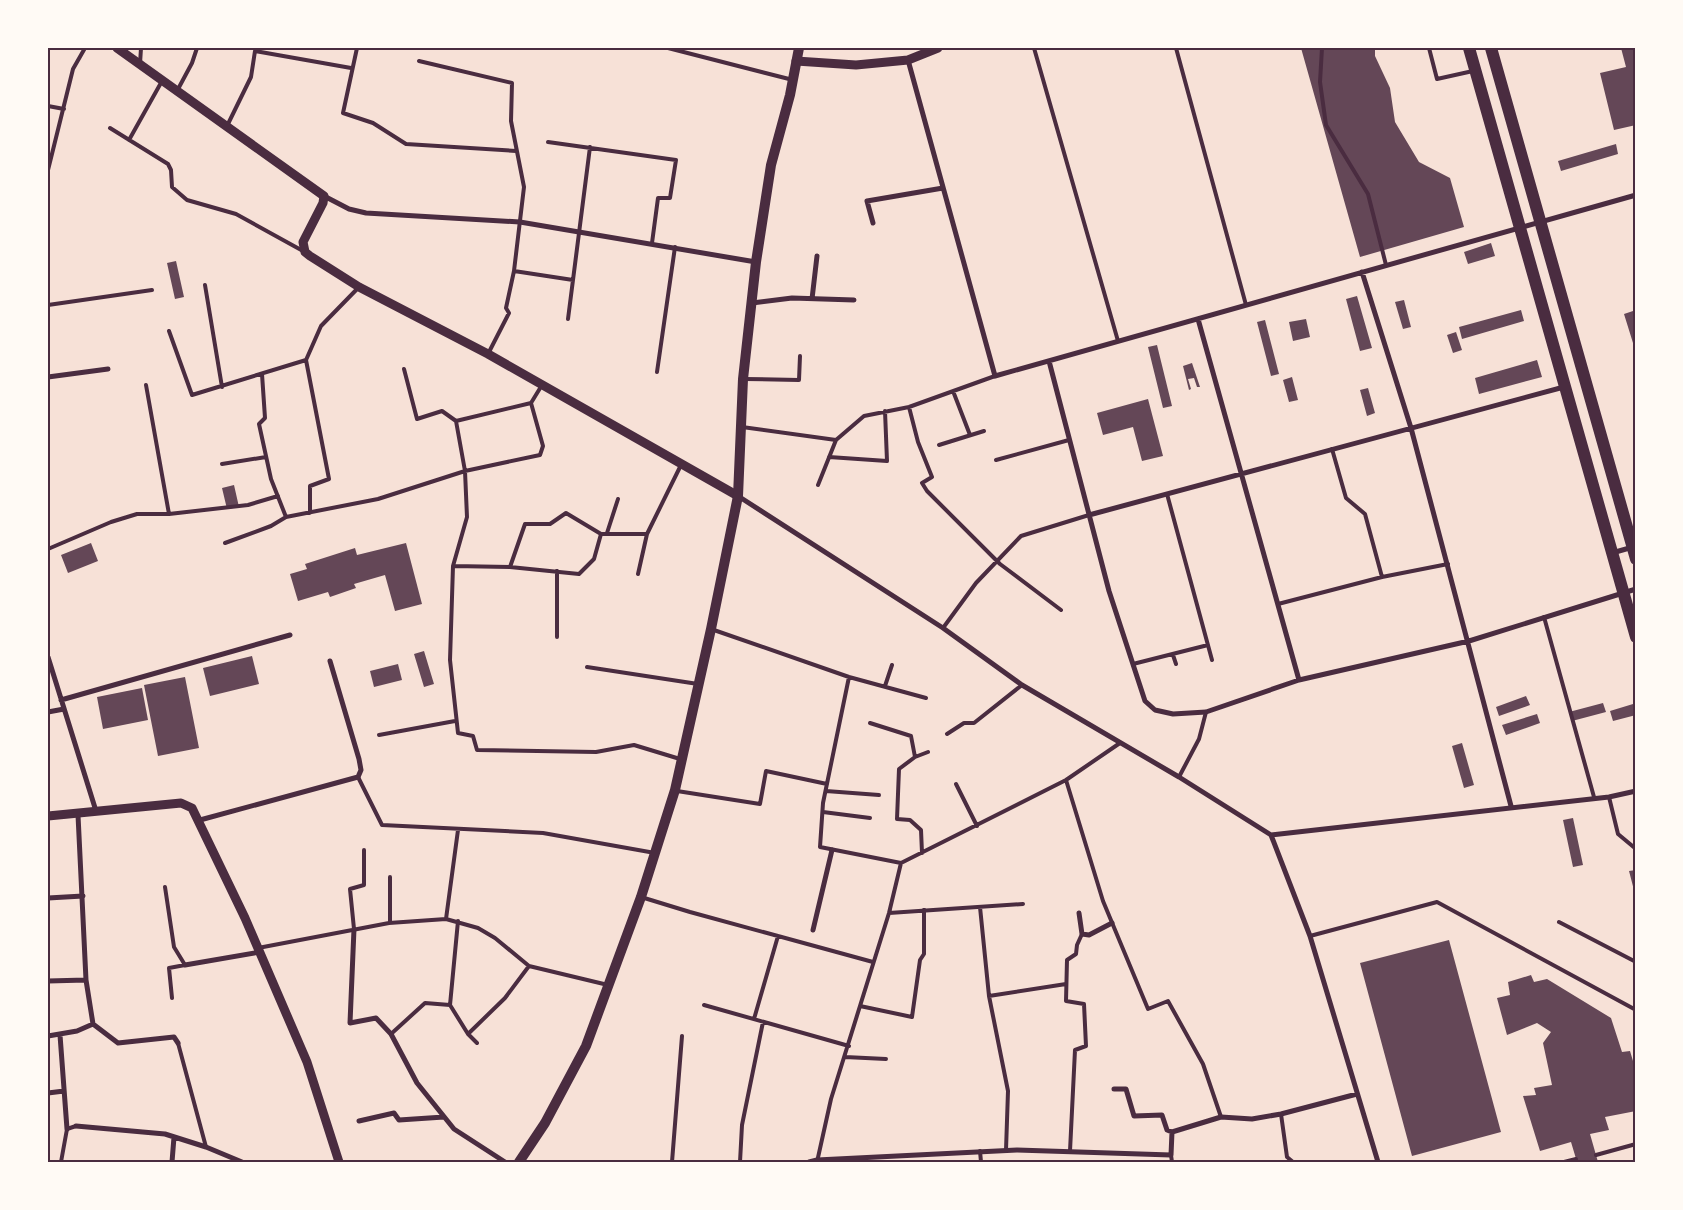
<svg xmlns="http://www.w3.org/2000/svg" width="1683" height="1210" font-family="'Noto Sans',sans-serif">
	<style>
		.building { fill: #644757 }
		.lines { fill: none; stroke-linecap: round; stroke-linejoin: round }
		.service { stroke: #4a2c40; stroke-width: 4 }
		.minor { stroke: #4a2c40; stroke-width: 5 }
		.tertiary { stroke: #4a2c40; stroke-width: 9 }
		.secondary { stroke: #4a2c40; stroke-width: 10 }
		.primary { stroke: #4a2c40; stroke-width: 12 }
		.neatline { fill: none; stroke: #4a2c40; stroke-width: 2 }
	</style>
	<rect width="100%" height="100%" fill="#f7e1d7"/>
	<path class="building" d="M 1301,48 L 1375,48 L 1375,56 L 1390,88 L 1395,122 L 1419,162 L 1450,178 L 1464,227 L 1360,257 Z
		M 1621,48 L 1636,48 L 1636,125 L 1614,130 L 1600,73 L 1626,67 Z
		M 1616,144 L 1618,154 L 1561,171 L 1558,161 Z
		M 1491,243 L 1495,256 L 1468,264 L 1464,252 Z
		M 176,261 L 184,297 L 175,299 L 167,263 Z
		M 1357,296 L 1372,348 L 1360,351 L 1346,299 Z
		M 1404,300 L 1411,327 L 1403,329 L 1395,302 Z
		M 1521,310 L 1524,321 L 1462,339 L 1459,327 Z
		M 1636,310 L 1636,342 L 1633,343 L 1624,314 Z
		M 1306,319 L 1310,337 L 1293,341 L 1289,322 Z
		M 1265,320 L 1279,374 L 1271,376 L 1257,322 Z
		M 1456,332 L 1462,350 L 1453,353 L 1447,335 Z
		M 1157,345 L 1172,406 L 1163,408 L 1148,347 Z
		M 1537,360 L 1542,377 L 1479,394 L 1475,378 Z
		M 1192,363 L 1200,387 L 1197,387 L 1194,378 L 1188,379 L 1191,389 L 1189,390 L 1183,366 Z
		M 1292,377 L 1298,400 L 1289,402 L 1283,380 Z
		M 1368,388 L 1375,413 L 1367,416 L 1360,390 Z
		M 1148,399 L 1163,456 L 1142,461 L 1133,427 L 1103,435 L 1097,413 Z
		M 234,485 L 239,507 L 227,509 L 222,488 Z
		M 91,543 L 98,561 L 68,573 L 61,555 Z
		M 406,543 L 422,604 L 395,611 L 385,575 L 354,584 L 356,588 L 330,597 L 328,592 L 298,601 L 290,574 L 307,569 L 305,564 L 355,548 L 357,555 Z
		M 424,651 L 434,684 L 424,687 L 414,654 Z
		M 252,656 L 259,684 L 210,696 L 203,668 Z
		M 398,664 L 402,680 L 374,687 L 370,671 Z
		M 185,677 L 199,748 L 158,756 L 144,685 Z
		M 142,688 L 148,720 L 103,729 L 97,697 Z
		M 1526,696 L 1530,705 L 1499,716 L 1496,707 Z
		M 1603,703 L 1606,712 L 1572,721 L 1569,712 Z
		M 1633,704 L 1636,715 L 1613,721 L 1610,711 Z
		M 1537,714 L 1540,723 L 1506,735 L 1502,725 Z
		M 1462,743 L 1474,785 L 1464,788 L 1452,746 Z
		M 1573,818 L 1583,865 L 1573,867 L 1563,820 Z
		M 1636,870 L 1636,894 L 1635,894 L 1629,871 Z
		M 1449,940 L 1501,1132 L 1412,1156 L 1360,963 Z
		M 1531,975 L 1534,982 L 1547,979 L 1611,1018 L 1622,1052 L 1630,1051 L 1636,1071 L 1636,1111 L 1605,1117 L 1609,1130 L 1590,1134 L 1598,1162 L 1577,1162 L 1571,1142 L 1540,1151 L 1523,1096 L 1536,1095 L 1534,1088 L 1552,1085 L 1543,1043 L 1551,1032 L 1537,1023 L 1507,1035 L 1497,998 L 1510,995 L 1508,982 Z"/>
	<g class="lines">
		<path class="service" d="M 357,48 L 343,113 L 373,123 L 406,144 L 516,151
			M 668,48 L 793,80
			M 1034,48 L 1118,341
			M 1176,48 L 1246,305
			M 1322,48 L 1320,82 L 1326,125 L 1368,194 L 1386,265
			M 1429,48 L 1437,79 L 1473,71
			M 419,61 L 512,83 L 511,121 L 524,187 L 514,271 L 506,308 L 509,313 L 488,354
			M 140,64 L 141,48
			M 177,91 L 192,63 L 197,48
			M 48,106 L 64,109
			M 227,126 L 251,77 L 255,51 L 351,68
			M 110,128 L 168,164 L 171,170 L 172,187 L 187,200 L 236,214 L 303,251
			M 129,140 L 162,81
			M 548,142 L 676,160 L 670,198 L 658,198 L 652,243
			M 48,170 L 73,69 L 85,48
			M 514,271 L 573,280
			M 205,285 L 222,387
			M 48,305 L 152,290
			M 568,319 L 590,147
			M 169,331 L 192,395 L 306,360
			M 404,369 L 417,419 L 442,411 L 456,421
			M 657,372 L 675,247
			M 262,374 L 265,418 L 259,424 L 271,479 L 286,517
			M 745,379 L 799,380 L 800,356
			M 542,385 L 531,403 L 543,446 L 540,455 L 465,471 L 467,517 L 453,566 L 450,660 L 458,733 L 473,736 L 477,750 L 596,752 L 634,745 L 680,759
			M 953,391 L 970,435
			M 909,407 L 918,442 L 932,477 L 922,483 L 927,491 L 1000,564 L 1061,610
			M 742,427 L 836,440 L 864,416 L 909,407 L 995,376
			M 939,445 L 984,431
			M 1332,449 L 1346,498 L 1365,514 L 1382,577 L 1448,564
			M 829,457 L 887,461 L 885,411
			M 996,460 L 1069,440
			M 222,464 L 266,457
			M 818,485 L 836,440
			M 1167,494 L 1212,660
			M 310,513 L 310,486 L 329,479 L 306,360 L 321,326 L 359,287
			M 169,514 L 248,505 L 278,496
			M 607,533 L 618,499
			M 225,543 L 271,526 L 286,517 L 378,499 L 465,471 L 456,421 L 531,403
			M 48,549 L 111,522 L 137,514 L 169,514 L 146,385
			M 453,566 L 510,567 L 579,574 L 594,559 L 601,534 L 647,534 L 681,465
			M 510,567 L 525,524 L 550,524 L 566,513 L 601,534
			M 557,571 L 557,637
			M 638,574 L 647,534
			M 1278,604 L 1382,577
			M 1544,617 L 1594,797
			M 943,628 L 976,583 L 1021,536 L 1089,515
			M 711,629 L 849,677 L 926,698
			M 1173,655 L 1176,664
			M 1133,664 L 1208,645
			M 587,667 L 698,684
			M 849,677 L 823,803 L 820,847 L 901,863 L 1066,780 L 1120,743
			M 885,686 L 892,665
			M 870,723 L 911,736 L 915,757 L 899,769 L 897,819 L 910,820 L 921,830 L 922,853
			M 947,734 L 964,723 L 974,723 L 1022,685
			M 379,735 L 455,721
			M 915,757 L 928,752
			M 358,777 L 382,825 L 543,833 L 655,853
			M 1179,777 L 1199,739 L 1206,712
			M 1066,780 L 1103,901 L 1148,1009 L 1168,1001 L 1203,1064 L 1221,1117
			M 956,784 L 977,826
			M 677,791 L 760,804 L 766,771 L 827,784
			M 826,791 L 879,795
			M 1609,797 L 1618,834 L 1636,849
			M 823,812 L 870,818
			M 390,877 L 390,923
			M 165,887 L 174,947 L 185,965 L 169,968 L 172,998
			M 641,897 L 690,912 L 873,962
			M 980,907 L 989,996 L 1008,1091 L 1006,1150
			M 889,913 L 1023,904
			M 446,919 L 458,830
			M 458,921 L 450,1005 L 468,1034 L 477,1043
			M 1559,922 L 1636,962
			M 354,929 L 350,889 L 364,885 L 364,850
			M 1310,936 L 1437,902 L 1636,1010
			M 258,948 L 389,923 L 446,919 L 478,928 L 495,938 L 529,966 L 608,985
			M 989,996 L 1066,984
			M 704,1005 L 849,1046
			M 860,1006 L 912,1017 L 920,960 L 924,954 L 924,910
			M 754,1019 L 778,936
			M 391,1034 L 425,1003 L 450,1005
			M 468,1034 L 505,998 L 529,966
			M 178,1043 L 206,1147
			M 845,1057 L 886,1059
			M 1281,1114 L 1287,1157 L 1293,1162
			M 980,1151 L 981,1162
			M 1070,1151 L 1075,1050 L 1086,1046 L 1084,1004 L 1066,1001 L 1067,960 L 1076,954 L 1077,945 L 1082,934
			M 1171,1155 L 1172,1162
			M 1596,1155 L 1636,1144
			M 61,1162 L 67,1129 L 76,1126
			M 672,1162 L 682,1036
			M 740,1162 L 742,1125 L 763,1022
			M 817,1162 L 831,1099 L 889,913 L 901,863
			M 1564,1162 L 1576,1159"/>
		<path class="minor" d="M 908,60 L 995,376 L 1636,195
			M 324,196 L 349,209 L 366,213 L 520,222 L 756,262
			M 873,223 L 867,201 L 943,188
			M 1362,272 L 1411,428 L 1511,806
			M 812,299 L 817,256
			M 752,303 L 792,298 L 854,300
			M 1198,319 L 1299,680
			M 1049,361 L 1109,591 L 1145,701 L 1155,710 L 1173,714 L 1206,712 L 1299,680 L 1469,641 L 1636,589
			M 48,377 L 108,369
			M 738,496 L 943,628 L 1022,685 L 1179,777 L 1271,835 L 1609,797 L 1636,791
			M 1089,515 L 1564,387
			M 1612,553 L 1633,547
			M 48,657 L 96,811
			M 61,700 L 290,635
			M 48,712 L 64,709
			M 200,820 L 358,777 L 361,770 L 359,759 L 330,661
			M 1271,835 L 1310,936 L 1378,1162
			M 48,898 L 83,896
			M 1079,913 L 1082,934 L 1089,935 L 1112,923
			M 354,929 L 350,1023 L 376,1018 L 391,1034 L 417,1083 L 454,1129 L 505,1162
			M 813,930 L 832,850
			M 185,965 L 260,952
			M 48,981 L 86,980
			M 93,1024 L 118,1043 L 174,1037 L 178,1043
			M 60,1035 L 67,1129
			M 48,1036 L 77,1031 L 93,1024 L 86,980 L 78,815
			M 1114,1089 L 1126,1089 L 1134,1116 L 1162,1115 L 1167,1130 L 1172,1132
			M 48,1093 L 64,1091
			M 359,1121 L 394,1113 L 399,1120 L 444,1117
			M 76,1126 L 165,1134 L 206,1147 L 242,1162
			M 172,1162 L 174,1137
			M 809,1162 L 817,1160 L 1017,1150 L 1171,1155 L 1172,1132 L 1221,1117 L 1252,1119 L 1281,1114 L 1357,1094"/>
		<path class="tertiary" d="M 117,48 L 324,196 L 323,203 L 303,242 L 305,252 L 310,256 L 359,287 L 488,354 L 738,496
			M 796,61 L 856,65 L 908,60 L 938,48
			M 48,816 L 181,803 L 192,808 L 245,918 L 307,1062 L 339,1162"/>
		<path class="secondary" d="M 519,1162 L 545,1123 L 586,1046 L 641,897 L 675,790 L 711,629 L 738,496 L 743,379 L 756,262 L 771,165 L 790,95 L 799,48"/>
		<path class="primary" d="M 1469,48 L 1636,637
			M 1491,48 L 1636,559"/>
	</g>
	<rect width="1683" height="1210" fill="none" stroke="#fffaf5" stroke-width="98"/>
	<rect x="49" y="49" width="1585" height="1112" class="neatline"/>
</svg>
